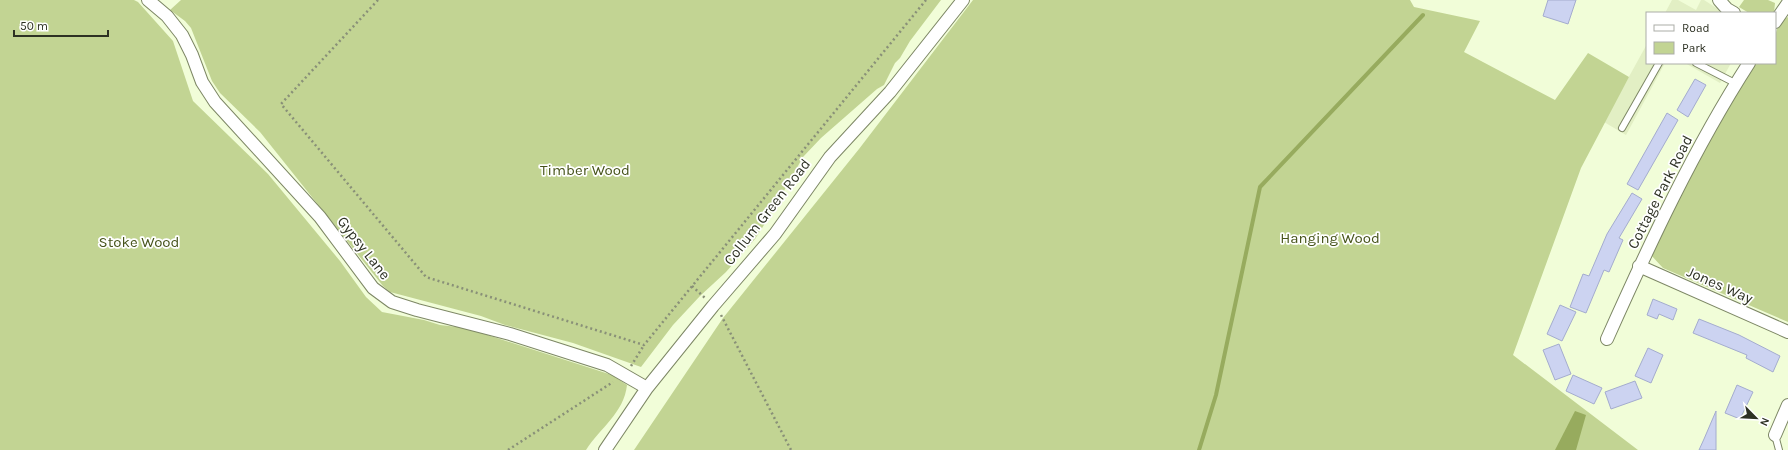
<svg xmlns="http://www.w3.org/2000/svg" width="1788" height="450" font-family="Karla,sans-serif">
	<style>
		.built { fill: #e2efc4 }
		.green { fill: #c2d493 }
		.water { fill: #97ab5e }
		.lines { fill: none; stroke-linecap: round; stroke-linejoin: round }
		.stream { stroke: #97ab5e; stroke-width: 4 }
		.building { fill: #ccd3f1; stroke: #a4acce }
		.service-casing { stroke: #7d8765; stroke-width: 8 }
		.minor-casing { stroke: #7d8765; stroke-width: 14 }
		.path { stroke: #899078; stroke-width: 2.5; stroke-dasharray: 2 3; stroke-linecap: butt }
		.service { stroke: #fff; stroke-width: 6 }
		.minor { stroke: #fff; stroke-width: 12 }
		.labels { text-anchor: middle; stroke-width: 3.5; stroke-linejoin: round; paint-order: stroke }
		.park-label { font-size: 15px; fill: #46531a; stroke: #fff }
		.street-label { font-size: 15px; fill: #2d3123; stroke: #fff }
	</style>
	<rect width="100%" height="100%" fill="#f1fdd8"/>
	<path class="built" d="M 1672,0 L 1678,0 L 1696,10 L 1701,0 L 1704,0 L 1724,13 L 1665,13 Z
		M 1647,44 L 1647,63 L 1665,63 L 1626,135 L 1604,122 Z
		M 1685,63 L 1731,63 L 1720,83 Z"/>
	<path class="green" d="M 0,0 L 134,0 L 138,2 L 173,41 L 193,101 L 268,174 L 340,261 L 366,297 L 382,312 L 424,320 L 440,325 L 466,328 L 612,375 L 627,385 C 624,413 600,428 586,450 L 0,450 Z
		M 181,0 L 941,0 L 910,41 L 900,58 L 895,63 L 884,85 L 877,89 L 821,138 L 803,157 L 771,214 L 755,239 L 726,272 L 700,296 L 673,325 L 641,367 L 573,343 L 505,325 L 481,316 L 390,292 L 383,286 L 260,132 L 220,93 L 212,81 L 191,28 L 185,21 L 170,10 Z
		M 973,0 L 1410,0 L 1414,7 L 1480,21 L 1464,52 L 1555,100 L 1588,53 L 1629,77 L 1581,168 L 1513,355 L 1638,450 L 634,450 L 723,318 L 859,149 Z
		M 1744,0 L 1768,0 L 1775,3 L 1774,13 L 1749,13 L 1739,7 Z
		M 1788,17 L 1788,322 L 1663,268 L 1650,254 L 1707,142 L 1756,63 L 1775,63 C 1775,47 1771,26 1788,17 Z"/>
	<path class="water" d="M 1575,411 L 1586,415 L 1576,450 L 1555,450 Z"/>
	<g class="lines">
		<path class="stream" d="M 1199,450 L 1216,395 L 1260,187 L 1423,15"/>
	</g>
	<path class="building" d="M 1548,0 L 1576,0 L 1568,24 L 1543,16 Z
		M 1695,79 L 1706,85 L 1688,117 L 1677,110 Z
		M 1667,113 L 1678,120 L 1638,190 L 1627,184 Z
		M 1632,193 L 1642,199 L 1619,238 L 1623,240 L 1609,272 L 1604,270 L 1586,313 L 1570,307 L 1583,274 L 1589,276 L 1607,234 Z
		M 1653,299 L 1677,309 L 1673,320 L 1659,314 L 1657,319 L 1647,315 Z
		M 1560,305 L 1576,312 L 1562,341 L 1547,334 Z
		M 1699,319 L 1739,335 L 1780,356 L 1773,372 L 1746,358 L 1747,355 L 1693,333 Z
		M 1559,344 L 1571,374 L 1555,380 L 1543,350 Z
		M 1648,348 L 1663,355 L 1651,383 L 1635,376 Z
		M 1573,375 L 1602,388 L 1594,404 L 1566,391 Z
		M 1635,381 L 1642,398 L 1611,409 L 1605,392 Z
		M 1737,385 L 1753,392 L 1740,419 L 1725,413 Z
		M 1716,411 L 1716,450 L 1699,450 L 1704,439 Z"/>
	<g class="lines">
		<g class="service-casing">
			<path id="service" d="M 1696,63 L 1735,83
				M 1622,128 L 1659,63
				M 1775,435 L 1779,450"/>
		</g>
		<g class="minor-casing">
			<path id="minor" d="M 148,0 L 167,16 L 182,35 L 192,55 L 202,82 L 215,102 L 320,217 L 373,288 L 392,302 L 417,310 L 510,334 L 607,365 L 647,388
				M 1719,0 L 1727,9 L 1734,13
				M 1775,22 L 1788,3
				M 1639,266 L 1788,332
				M 1607,339 C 1649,245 1693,150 1749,63
				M 1775,435 L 1788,405
				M 605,450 L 647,388 L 713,306 L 775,234 L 830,157 L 890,92 L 963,0"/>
		</g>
		<path class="path" d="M 378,0 L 281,104 L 426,277 L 644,345 L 926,0
			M 692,286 L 705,298
			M 721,315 L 791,450
			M 631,366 L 644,345
			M 508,450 L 613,382"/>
		<use href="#service" class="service"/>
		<use href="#minor" class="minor"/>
	</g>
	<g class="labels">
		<g class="park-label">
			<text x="585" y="175">Timber Wood</text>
			<text x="1330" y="243">Hanging Wood</text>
			<text x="139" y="247">Stoke Wood</text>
		</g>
		<g class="street-label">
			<text transform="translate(1660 192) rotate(-63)" y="5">Cottage Park Road</text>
			<text transform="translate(767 212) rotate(-52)" y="5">Collum Green Road</text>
			<text transform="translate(364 248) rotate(52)" y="5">Gypsy Lane</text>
			<text transform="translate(1720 285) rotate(24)" y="5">Jones Way</text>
		</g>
	</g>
	<rect x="1646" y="12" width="130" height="52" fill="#ffffff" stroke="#abada7"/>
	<rect x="1654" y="25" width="20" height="6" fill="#ffffff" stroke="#abada7"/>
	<text x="1682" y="32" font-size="12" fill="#2d3123">Road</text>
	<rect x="1654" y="42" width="20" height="12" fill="#c2d493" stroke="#abada7"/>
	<text x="1682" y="52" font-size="12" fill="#2d3123">Park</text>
	<g transform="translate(1756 418) rotate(114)" stroke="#ffffff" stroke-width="3" paint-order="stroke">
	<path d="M0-3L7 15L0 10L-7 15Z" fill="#2d3123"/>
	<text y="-6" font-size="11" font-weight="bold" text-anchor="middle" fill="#2d3123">N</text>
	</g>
	<path d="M14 30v6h94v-6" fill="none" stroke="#2d3123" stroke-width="2"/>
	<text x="20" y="30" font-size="12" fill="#2d3123" stroke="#ffffff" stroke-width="3" paint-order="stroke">50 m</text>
</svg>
